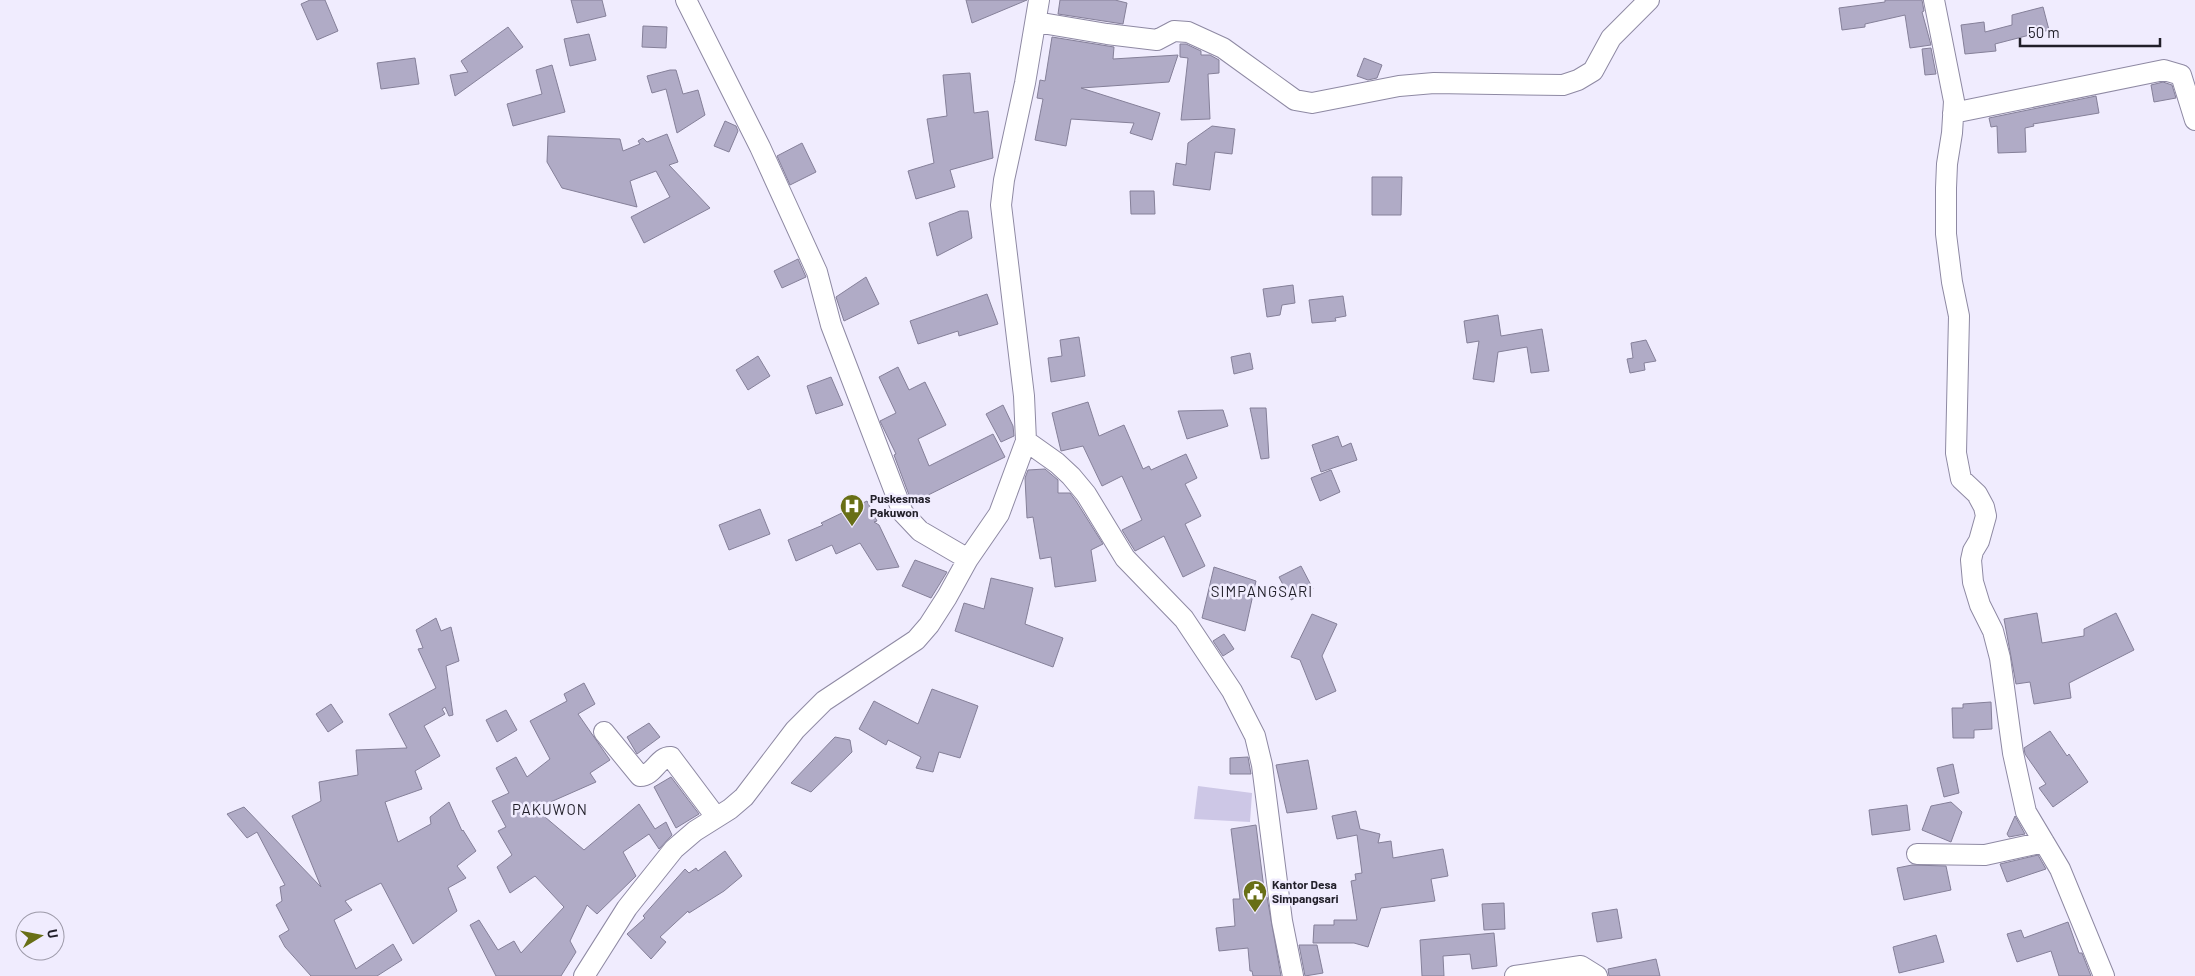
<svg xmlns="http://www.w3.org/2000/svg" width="2195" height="976" font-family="Barlow,sans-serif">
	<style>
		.pitch { fill: #cdc7e6 }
		.building { fill: #b0abc6; stroke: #858099 }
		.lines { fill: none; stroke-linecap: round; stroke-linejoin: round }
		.minor-casing { stroke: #8e89a3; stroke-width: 22 }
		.minor { stroke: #fff; stroke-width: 20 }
		.labels { text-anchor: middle; stroke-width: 5; stroke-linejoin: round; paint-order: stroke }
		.poi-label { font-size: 12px; font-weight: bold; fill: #211f29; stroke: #f0ecfe; text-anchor: start }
		.quarter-label { font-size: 15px; letter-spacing: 1px; fill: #211f29; stroke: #f0ecfe }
	</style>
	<rect width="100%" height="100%" fill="#f0ecfe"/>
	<path class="pitch" d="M 1198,786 L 1252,793 L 1250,822 L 1194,819 Z"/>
	<path class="building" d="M 310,0 L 325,0 L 338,31 L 317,40 L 301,4 Z
		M 571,0 L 602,0 L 606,16 L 577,23 Z
		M 966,0 L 1027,0 L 972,23 Z
		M 1060,0 L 1115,0 L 1127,3 L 1123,24 L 1058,14 Z
		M 1885,0 L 1922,0 L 1924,11 L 1922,12 L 1931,45 L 1910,48 L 1905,15 L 1865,24 L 1865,27 L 1842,30 L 1839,8 L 1885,2 Z
		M 2043,7 L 2049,30 L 1995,44 L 1996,51 L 1965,54 L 1961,25 L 1984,22 L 1985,32 L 2012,25 L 2012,15 Z
		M 643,26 L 667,27 L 666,48 L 642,47 Z
		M 508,27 L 523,47 L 455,96 L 450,75 L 468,72 L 461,61 Z
		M 589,34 L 596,60 L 570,66 L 564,39 Z
		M 1052,37 L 1114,47 L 1113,59 L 1178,55 L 1169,82 L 1081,88 L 1160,113 L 1152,140 L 1130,133 L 1134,123 L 1071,119 L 1066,146 L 1035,140 L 1043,99 L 1037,98 L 1040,80 L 1045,81 Z
		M 1180,44 L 1186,44 L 1201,51 L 1201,55 L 1210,55 L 1219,60 L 1219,73 L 1208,74 L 1210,119 L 1181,120 L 1188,58 L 1180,57 Z
		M 1931,48 L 1936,74 L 1925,75 L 1922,49 Z
		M 415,58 L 419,84 L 381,89 L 377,63 Z
		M 1364,58 L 1382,65 L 1377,78 L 1368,80 L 1357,76 Z
		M 552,65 L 565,112 L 513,126 L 507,104 L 542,94 L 536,70 Z
		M 670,70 L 676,70 L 683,94 L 698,90 L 705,115 L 677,133 L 666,89 L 652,93 L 647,76 Z
		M 970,73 L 974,113 L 988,111 L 993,158 L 950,170 L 955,187 L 916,199 L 908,171 L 934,163 L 927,119 L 947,116 L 943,75 Z
		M 2163,82 L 2172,85 L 2176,98 L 2154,102 L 2151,85 Z
		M 2096,96 L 2099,113 L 2033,124 L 2034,126 L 2025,128 L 2026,152 L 1998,153 L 1997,126 L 1991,127 L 1989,118 Z
		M 725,121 L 736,126 L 738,131 L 729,152 L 714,146 Z
		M 1212,126 L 1235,129 L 1232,154 L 1215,152 L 1210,190 L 1173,185 L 1176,163 L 1186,165 L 1188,143 Z
		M 667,134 L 678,162 L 669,165 L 710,208 L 644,243 L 631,217 L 670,197 L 656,171 L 630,181 L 637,207 L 562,188 L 547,162 L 548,136 L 620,139 L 623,151 L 640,144 L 638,141 L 643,138 L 647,142 Z
		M 802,143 L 816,172 L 790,185 L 777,156 Z
		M 1372,177 L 1402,177 L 1401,215 L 1372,215 Z
		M 1130,191 L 1154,191 L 1155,214 L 1131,214 Z
		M 960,211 L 968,211 L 972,238 L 937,256 L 929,223 Z
		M 798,259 L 806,277 L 782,288 L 774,271 Z
		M 866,277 L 879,304 L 844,321 L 836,297 Z
		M 1293,285 L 1295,303 L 1282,305 L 1280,315 L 1267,317 L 1263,289 Z
		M 987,294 L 998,324 L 959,336 L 958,331 L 918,344 L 910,321 Z
		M 1343,296 L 1346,316 L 1335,318 L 1336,321 L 1312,323 L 1309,300 Z
		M 1498,315 L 1501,336 L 1542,329 L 1549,371 L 1531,373 L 1527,347 L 1498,352 L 1494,382 L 1473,379 L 1479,341 L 1467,343 L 1464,321 Z
		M 1079,337 L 1085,376 L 1051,382 L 1048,358 L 1062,356 L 1060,340 Z
		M 1646,340 L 1656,361 L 1644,363 L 1645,370 L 1630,373 L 1627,359 L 1633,358 L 1631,343 Z
		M 1250,353 L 1253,369 L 1234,374 L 1231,357 Z
		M 758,356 L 770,376 L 748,390 L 736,370 Z
		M 898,367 L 909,390 L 925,382 L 946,425 L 918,439 L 929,466 L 993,434 L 1005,457 L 912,503 L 894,455 L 896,454 L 880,421 L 896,413 L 879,377 Z
		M 831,377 L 843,405 L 816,414 L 807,386 Z
		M 1088,402 L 1099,436 L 1124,425 L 1143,469 L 1149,466 L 1151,470 L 1186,454 L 1197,478 L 1185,484 L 1201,516 L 1185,524 L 1205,566 L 1183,577 L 1164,536 L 1135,551 L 1122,530 L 1142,520 L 1122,476 L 1102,486 L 1083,446 L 1061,451 L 1052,413 Z
		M 1003,405 L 1013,426 L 1014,436 L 1001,442 L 986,414 Z
		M 1250,408 L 1266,408 L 1269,458 L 1261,459 Z
		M 1223,410 L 1228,426 L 1187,439 L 1178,411 Z
		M 1338,436 L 1342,447 L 1351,443 L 1357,460 L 1321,472 L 1312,445 Z
		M 1045,469 L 1058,480 L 1058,493 L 1070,493 L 1076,501 L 1103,544 L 1091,550 L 1096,581 L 1055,587 L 1051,557 L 1040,559 L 1033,517 L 1027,518 L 1025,478 L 1028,470 Z
		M 1331,470 L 1340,492 L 1320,501 L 1311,478 Z
		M 867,501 L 877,521 L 874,522 L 879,525 L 899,567 L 877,570 L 860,543 L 836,554 L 832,545 L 796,561 L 788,540 L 823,525 L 821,523 Z
		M 760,509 L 770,534 L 729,550 L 719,525 Z
		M 915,560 L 947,572 L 931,598 L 902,586 Z
		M 1301,566 L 1313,589 L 1291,600 L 1279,577 Z
		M 1214,567 L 1256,581 L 1245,631 L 1202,618 Z
		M 991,578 L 1033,588 L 1025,624 L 1063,638 L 1053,667 L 955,631 L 964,603 L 984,609 Z
		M 2037,613 L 2042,643 L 2084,636 L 2084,629 L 2116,613 L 2134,650 L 2069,683 L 2071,698 L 2034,704 L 2030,682 L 2016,684 L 2004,619 Z
		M 1312,614 L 1337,624 L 1322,656 L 1336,691 L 1316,700 L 1300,660 L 1291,657 Z
		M 436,618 L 441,631 L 451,627 L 459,661 L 446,666 L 453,715 L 449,716 L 445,707 L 442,709 L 445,714 L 424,726 L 440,756 L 415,771 L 422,789 L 385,802 L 398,842 L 431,824 L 430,817 L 449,802 L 462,831 L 463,830 L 476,851 L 457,866 L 466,878 L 448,888 L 457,911 L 413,944 L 381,883 L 345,901 L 352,910 L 334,920 L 356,969 L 393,944 L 402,960 L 377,976 L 311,976 L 285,947 L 279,936 L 289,930 L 276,905 L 282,901 L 280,887 L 285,885 L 257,832 L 247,838 L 227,814 L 244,807 L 321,887 L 292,816 L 321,801 L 319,782 L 358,775 L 356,750 L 407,748 L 389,714 L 436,688 L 418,649 L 423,648 L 416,630 Z
		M 1224,634 L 1234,649 L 1223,656 L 1213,641 Z
		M 584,683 L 595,704 L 578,714 L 610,760 L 590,773 L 596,782 L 546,804 L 551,813 L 545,817 L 584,850 L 639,804 L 655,829 L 666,822 L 672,835 L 659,849 L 649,834 L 623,852 L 636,876 L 597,914 L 587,905 L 570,941 L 576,952 L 561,976 L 496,976 L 470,925 L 479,920 L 498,950 L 514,941 L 521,953 L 564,907 L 535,876 L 510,893 L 497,867 L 512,855 L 498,831 L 506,827 L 492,801 L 509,793 L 496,768 L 516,757 L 527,777 L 550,759 L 530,721 L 567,701 L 564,694 Z
		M 932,689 L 978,706 L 960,758 L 939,752 L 933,772 L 916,768 L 921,757 L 888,740 L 886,745 L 859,729 L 874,701 L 918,724 Z
		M 1991,702 L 1992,729 L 1974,730 L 1974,738 L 1953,738 L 1952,708 L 1963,708 L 1963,704 Z
		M 331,704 L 343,722 L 328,732 L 316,714 Z
		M 506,710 L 517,730 L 497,742 L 486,720 Z
		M 649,723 L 660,737 L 637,754 L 627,737 Z
		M 2050,731 L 2067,756 L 2069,754 L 2088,782 L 2053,807 L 2039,788 L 2046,784 L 2025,754 L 2024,748 Z
		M 835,737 L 850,740 L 852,752 L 811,792 L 791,783 Z
		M 1248,757 L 1251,774 L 1230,774 L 1230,758 Z
		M 1308,760 L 1317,809 L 1287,813 L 1276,765 Z
		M 1953,764 L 1959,793 L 1944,797 L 1937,768 Z
		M 671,777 L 699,814 L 676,828 L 654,787 Z
		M 1951,802 L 1962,812 L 1951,842 L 1922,830 L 1931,806 Z
		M 1907,805 L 1910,830 L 1872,835 L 1869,810 Z
		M 1356,811 L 1360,829 L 1380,834 L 1378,843 L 1391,841 L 1393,858 L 1443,849 L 1448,876 L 1431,879 L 1435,901 L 1381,908 L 1368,947 L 1354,943 L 1313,943 L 1314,925 L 1334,925 L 1334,920 L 1357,920 L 1351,881 L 1356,880 L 1355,874 L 1362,873 L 1357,835 L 1337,839 L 1332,816 Z
		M 2015,816 L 2025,834 L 2009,837 L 2007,834 Z
		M 1256,825 L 1265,897 L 1267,897 L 1281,976 L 1253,976 L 1252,971 L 1250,971 L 1248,948 L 1219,951 L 1216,928 L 1235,926 L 1233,899 L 1240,899 L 1231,829 Z
		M 725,851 L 742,876 L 724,891 L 689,913 L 688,911 L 660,937 L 666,942 L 651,959 L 627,934 L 645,918 L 643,916 L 685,869 L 689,873 L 696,868 L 698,871 Z
		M 2038,855 L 2046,869 L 2007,882 L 2000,864 Z
		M 1912,865 L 1946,866 L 1951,890 L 1904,900 L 1897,868 Z
		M 1504,903 L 1505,929 L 1484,930 L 1482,904 Z
		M 1617,909 L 1622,938 L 1597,942 L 1592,913 Z
		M 2068,922 L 2079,953 L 2082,953 L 2091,976 L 2059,976 L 2051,951 L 2017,962 L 2007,934 L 2021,930 L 2024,938 Z
		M 1494,933 L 1497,966 L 1472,969 L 1470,954 L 1443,956 L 1444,976 L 1422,976 L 1420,940 Z
		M 1936,935 L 1944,962 L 1899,973 L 1893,947 Z
		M 1299,945 L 1317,945 L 1323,973 L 1305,976 Z
		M 1656,959 L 1660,976 L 1609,976 L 1608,969 Z"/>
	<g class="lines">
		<g class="minor-casing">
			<path id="minor" d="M 686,0 L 760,147 L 817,272 L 831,325 L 903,513 L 920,531 L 968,559
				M 1934,0 L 1954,101 L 1952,133 L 1947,164 L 1946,188 L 1946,234 L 1952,282 L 1959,316 L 1956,453 L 1961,479 L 1977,494 L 1984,507 L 1986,516 L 1979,541 L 1973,551 L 1971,560 L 1973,582 L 1980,605 L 1993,631 L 2000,658 L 2013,753 L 2026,812 L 2060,869 L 2104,976
				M 1036,22 L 1107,34 L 1157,40 L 1174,31 L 1188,32 L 1223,48 L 1295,100 L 1312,103 L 1399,86 L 1434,83 L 1563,85 L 1578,80 L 1593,71 L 1611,38 L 1649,0
				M 1953,113 L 2164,70 L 2181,75 L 2195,120
				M 1026,441 L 1057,463 L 1071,476 L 1086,494 L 1125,558 L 1184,619 L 1232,691 L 1255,736 L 1262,765 L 1282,921 L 1293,976
				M 604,732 L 640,776 C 654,776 658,756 671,757 L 716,817
				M 1917,854 L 1985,855 L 2044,842
				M 584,976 L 627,908 L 674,849 L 695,831 L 730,809 L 744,797 L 795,730 L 824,701 L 916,640 L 929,625 L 947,597 L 968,559 L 999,514 L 1026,441 L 1024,396 L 1001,205 L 1004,180 L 1025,83 L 1039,0
				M 1515,976 L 1581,966 L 1597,976"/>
		</g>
		<use href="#minor" class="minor"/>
	</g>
	<defs>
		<g id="hospital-pin" transform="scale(1.25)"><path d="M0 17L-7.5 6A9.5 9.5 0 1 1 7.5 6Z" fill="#686f16" stroke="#f0ecfe"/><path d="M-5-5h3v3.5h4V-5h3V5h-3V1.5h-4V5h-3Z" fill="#fff"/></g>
		<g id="civic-pin" transform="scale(1.25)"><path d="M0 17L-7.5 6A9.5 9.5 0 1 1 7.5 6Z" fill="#686f16" stroke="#f0ecfe"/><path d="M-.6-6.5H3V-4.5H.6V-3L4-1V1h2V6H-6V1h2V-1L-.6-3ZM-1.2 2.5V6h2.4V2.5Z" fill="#fff"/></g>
	</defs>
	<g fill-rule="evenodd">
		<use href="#hospital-pin" x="852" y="506"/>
		<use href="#civic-pin" x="1255" y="892"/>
	</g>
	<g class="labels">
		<g class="poi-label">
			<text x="870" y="503">Puskesmas<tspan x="870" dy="14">Pakuwon</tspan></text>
			<text x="1272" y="889">Kantor Desa<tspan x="1272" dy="14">Simpangsari</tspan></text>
		</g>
		<g class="quarter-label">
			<text x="1262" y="597">SIMPANGSARI</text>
			<text x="550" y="815">PAKUWON</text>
		</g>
	</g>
	<g transform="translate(40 936) rotate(80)"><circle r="24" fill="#f0ecfe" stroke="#9d9aa9"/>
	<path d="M0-4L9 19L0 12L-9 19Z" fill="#686f16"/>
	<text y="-8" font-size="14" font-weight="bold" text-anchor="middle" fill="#211f29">U</text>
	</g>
	<path d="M2020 38v8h140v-8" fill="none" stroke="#211f29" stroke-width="2.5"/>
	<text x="2028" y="38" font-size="15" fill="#211f29" stroke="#f0ecfe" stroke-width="4" paint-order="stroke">50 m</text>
</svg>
